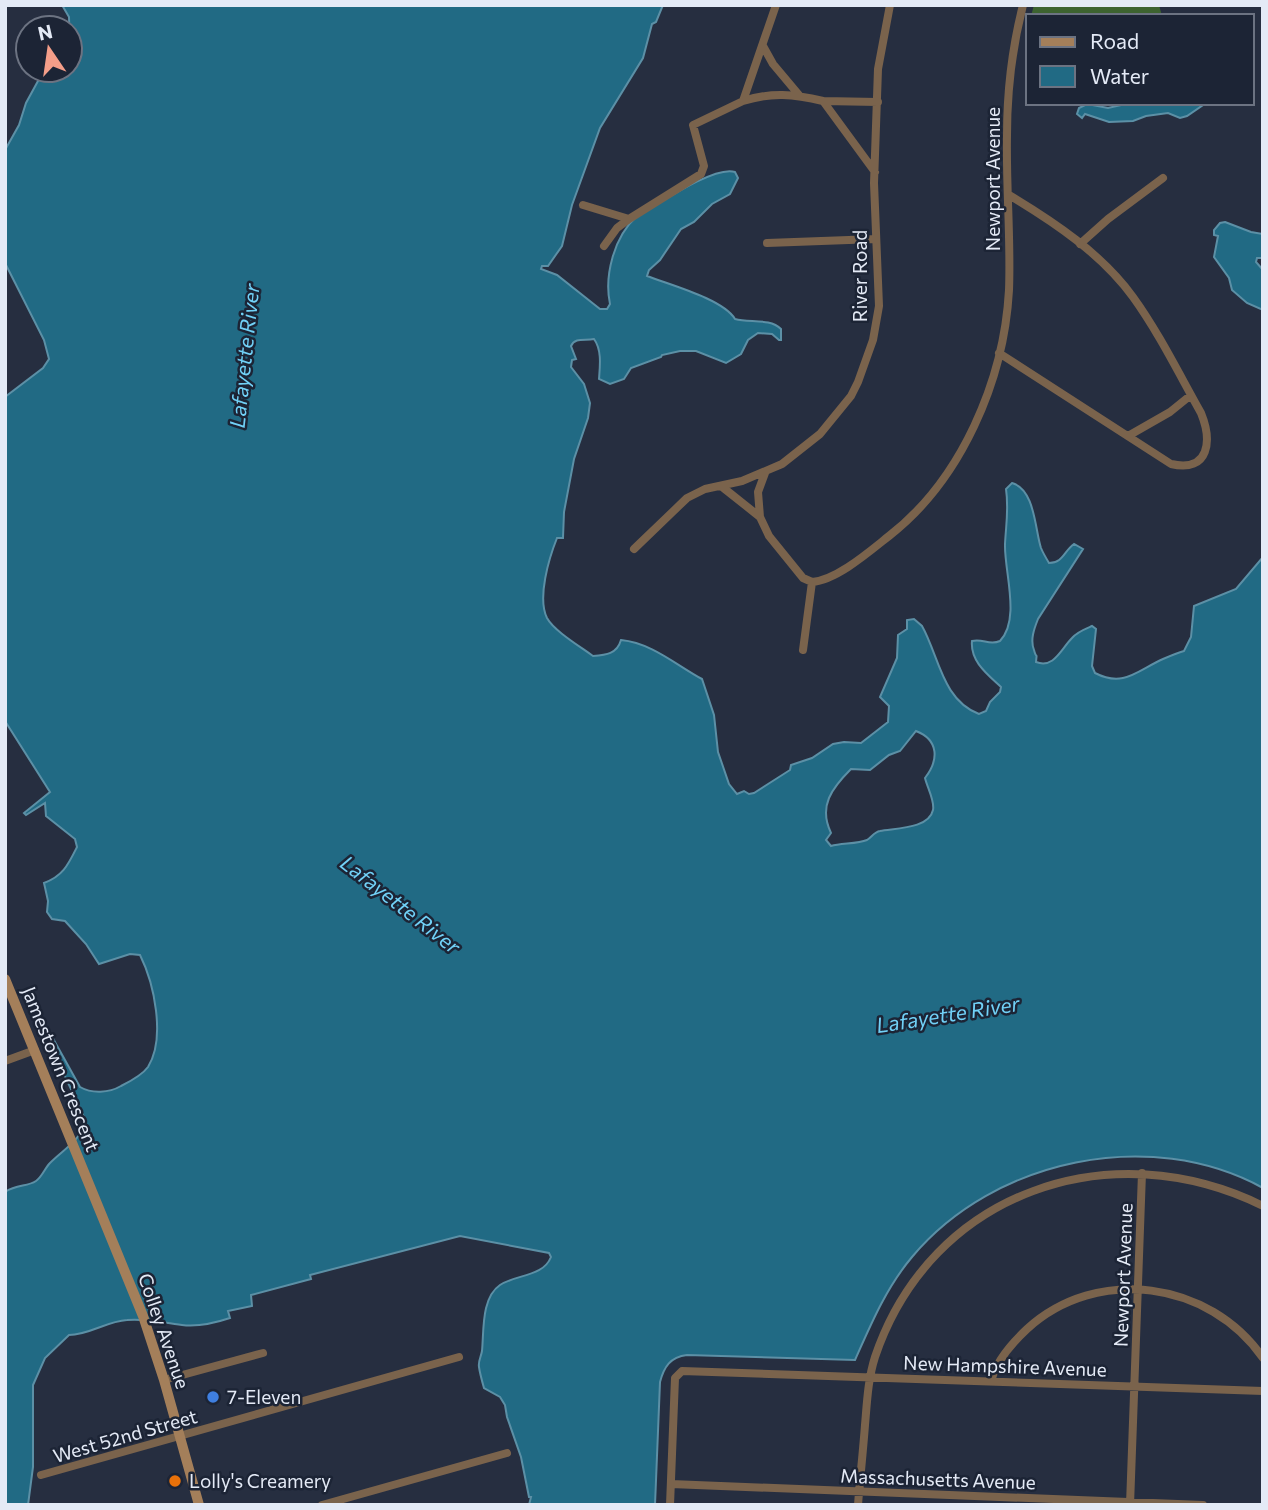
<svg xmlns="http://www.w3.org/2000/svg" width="1268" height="1510" font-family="Commissioner,sans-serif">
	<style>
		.green { fill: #3d6330 }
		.water { fill: #216a84; stroke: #5c90a6; stroke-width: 2; fill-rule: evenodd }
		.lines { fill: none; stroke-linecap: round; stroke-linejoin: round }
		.street { stroke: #7a634c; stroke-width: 8 }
		.secondary { stroke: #a47f5a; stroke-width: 10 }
		.shop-dot { fill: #3f7fe0; stroke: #1c2435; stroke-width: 2.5 }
		.food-dot { fill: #e8710a; stroke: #1c2435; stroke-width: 2.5 }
		.labels { text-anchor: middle; stroke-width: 5; stroke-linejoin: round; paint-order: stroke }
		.street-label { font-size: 19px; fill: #e4eaf6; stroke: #1c2435 }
		.poi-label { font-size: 19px; fill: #e4eaf6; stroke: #1c2435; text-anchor: start }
		.water-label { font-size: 21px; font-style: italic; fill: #71d1f7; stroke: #1c2435 }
	</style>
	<rect width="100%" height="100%" fill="#262e40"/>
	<path class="green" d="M 1034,5 L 1159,5 L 1162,16 L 1031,16 Z"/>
	<path class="water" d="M 62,5 L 663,5 L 656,22 L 652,24 L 643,58 L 600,128 L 572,205 L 562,246 L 548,266 L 542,266 L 541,269 L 557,275 L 600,309 L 607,309 L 610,304 C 604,276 614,237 636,217 C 656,206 714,165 735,172 L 738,178 L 730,194 L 712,204 L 694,222 L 681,229 L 660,260 L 649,270 L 647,276 C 670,285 723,299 735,319 C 750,323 770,318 781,329 L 781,340 L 779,340 L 772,334 L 758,333 L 748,340 L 741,354 L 726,363 L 696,351 L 680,351 L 662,355 L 661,357 L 631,368 L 624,379 L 610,384 L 599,379 C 600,366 602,350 594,339 C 585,341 575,337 571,346 L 576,359 L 572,360 L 571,367 L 584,384 L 590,403 L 588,418 L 574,459 L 564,512 L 563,538 L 557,538 C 549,558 537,598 547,618 C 554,631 581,647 593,656 C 606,655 617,654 621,640 C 652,643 676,665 702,679 L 714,715 L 718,752 L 729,784 L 737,794 L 744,791 L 749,794 L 754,793 L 790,770 L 791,765 L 812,758 L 833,744 L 844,742 L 861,743 L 888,722 L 889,706 L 880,697 L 897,658 L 898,635 L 907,629 L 907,620 L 914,619 L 922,626 C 939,656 942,700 979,714 L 986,711 L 990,702 L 1000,692 L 1001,687 C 987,674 970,661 972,641 C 983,638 989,646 1000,641 C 1021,619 1004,571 1005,544 C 1006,524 1009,509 1006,489 L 1012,483 C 1035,489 1035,530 1041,548 C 1043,553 1046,558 1049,563 C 1063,563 1064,551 1074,544 L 1083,549 L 1038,619 C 1034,629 1030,640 1034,650 C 1037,661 1037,650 1036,662 C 1054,669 1061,649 1072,638 C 1077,632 1085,629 1092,626 L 1096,629 L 1092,666 L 1095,673 C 1124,688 1138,670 1163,659 C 1170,656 1177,653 1184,651 L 1191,637 L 1194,606 L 1236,589 L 1263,557 L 1263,1188 C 1150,1126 994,1159 912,1257 C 886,1288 871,1324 855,1360 L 687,1355 C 670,1357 664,1367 660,1382 L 655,1505 L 529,1505 L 531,1497 L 529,1497 L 521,1457 L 507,1417 L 505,1405 L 500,1397 L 484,1388 C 482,1381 480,1374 479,1367 C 478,1361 481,1357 482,1351 C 484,1331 481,1298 500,1285 C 517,1274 543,1277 551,1257 L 549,1253 L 460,1236 L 310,1275 L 311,1279 L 251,1295 L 252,1306 L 228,1311 L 230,1318 C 215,1323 198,1327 182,1325 C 163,1323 146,1318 127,1320 C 107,1321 89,1335 69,1335 L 45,1358 L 33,1385 L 33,1467 L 28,1505 L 5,1505 L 5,1192 C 17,1184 27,1187 36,1181 C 42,1177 45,1168 50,1163 C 64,1149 80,1141 86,1121 L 40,1023 L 43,1021 L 45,1024 L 80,1087 C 92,1094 109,1093 121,1086 C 129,1082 143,1074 148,1067 C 166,1038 154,983 140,955 L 130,954 L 99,964 L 86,944 L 65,921 L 52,919 L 47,912 L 48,901 L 44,883 C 63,876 68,865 77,847 L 75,839 L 46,816 L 45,803 L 26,815 L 24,813 L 50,792 L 5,721 L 5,397 L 43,368 L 49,359 L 44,340 L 5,263 L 5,150 L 19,125 L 26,103 L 44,70 L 70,70 L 70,60 L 79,62 L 80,54 L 70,50 L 69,17 ZM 916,731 C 939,740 939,760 925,778 C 927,787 935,801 933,810 C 929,829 895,828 880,831 C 874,832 872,837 867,840 C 857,844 841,843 831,846 L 826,840 L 831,833 C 818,806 832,788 851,769 L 870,770 L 889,755 L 900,751 Z
		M 1130,103 L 1206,103 L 1187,116 L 1180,118 L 1168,113 L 1146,116 L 1133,121 L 1109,122 L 1085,114 L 1082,118 L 1077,114 L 1079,108 L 1087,104 L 1108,108 Z
		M 1225,222 L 1251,232 L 1263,234 L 1263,258 L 1257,258 L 1256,262 L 1263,270 L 1263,310 L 1247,303 L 1232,290 L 1229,278 L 1214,257 L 1218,236 L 1214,235 L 1214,230 L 1220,223 Z"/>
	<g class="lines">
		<path class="street" d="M 763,46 L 773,64 L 799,95
			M 743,101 C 771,92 794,94 823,101 L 875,172
			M 823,101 L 878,102
			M 583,205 L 629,219 L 701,174 L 704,166 L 693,125 L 743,101 L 776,5
			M 767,243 L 876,239
			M 1080,244 L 1108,219 L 1163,178
			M 604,246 L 617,228 L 629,219
			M 999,353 L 1171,464 C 1210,473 1212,440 1201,413 C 1179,374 1159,333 1133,297 C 1102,254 1054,222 1009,195
			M 1128,436 L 1170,412 L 1191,395
			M 721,486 L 760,517 L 769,536 L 803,578 L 812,582
			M 760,517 L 758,492 L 765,473
			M 634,549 L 687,498 L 705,489 L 742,481 L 782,464 L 820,434 L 851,396 L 858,382 L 873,340 L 879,306 L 874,183 L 878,69 L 890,5
			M 812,582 C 837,580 870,551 889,536 C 961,480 1004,381 1009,290 C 1011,239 1006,188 1007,136 C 1007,92 1012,48 1023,5
			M 803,650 L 812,582
			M 5,1061 L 35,1050
			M 164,1380 L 263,1353
			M 991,1381 C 996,1361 1012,1343 1027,1329 C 1097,1265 1210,1281 1263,1358
			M 41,1475 L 459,1357
			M 671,1484 L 1203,1505
			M 322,1505 L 507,1453
			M 670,1505 L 675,1378 L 682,1371 L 1263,1391
			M 858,1505 C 860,1478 863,1452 865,1425 C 867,1402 868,1379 875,1357 C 931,1191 1111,1131 1263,1206
			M 1130,1505 L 1142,1173"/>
		<path class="secondary" d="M 5,979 L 143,1316 L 164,1380 L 199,1505"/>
	</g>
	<circle class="shop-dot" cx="213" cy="1397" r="7"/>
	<circle class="food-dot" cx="175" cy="1481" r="7"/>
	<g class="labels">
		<g class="street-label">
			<text transform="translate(993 179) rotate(-90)" y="7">Newport Avenue</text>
			<text transform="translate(860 276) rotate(-90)" y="7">River Road</text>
			<text transform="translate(61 1069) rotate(68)" y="7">Jamestown Crescent</text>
			<text transform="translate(1123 1275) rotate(-88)" y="7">Newport Avenue</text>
			<text transform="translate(164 1331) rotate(71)" y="7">Colley Avenue</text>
			<text transform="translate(1005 1366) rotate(2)" y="7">New Hampshire Avenue</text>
			<text transform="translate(125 1436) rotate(-16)" y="7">West 52nd Street</text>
			<text transform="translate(938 1479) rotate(2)" y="7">Massachusetts Avenue</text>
		</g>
		<g class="poi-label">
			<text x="227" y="1404">7-Eleven</text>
			<text x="189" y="1488">Lolly's Creamery</text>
		</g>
		<g class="water-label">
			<text transform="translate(245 356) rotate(-84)" y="7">Lafayette River</text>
			<text transform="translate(400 905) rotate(38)" y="7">Lafayette River</text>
			<text transform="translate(948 1015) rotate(-9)" y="7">Lafayette River</text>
		</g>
	</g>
	<rect width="1268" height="1510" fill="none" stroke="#e4eaf6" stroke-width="14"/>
	<rect x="1026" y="14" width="228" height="91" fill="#1c2435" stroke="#6c7382" stroke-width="2"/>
	<rect x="1040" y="37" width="35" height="10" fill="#a47f5a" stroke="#6c7382" stroke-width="2"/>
	<text x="1090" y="49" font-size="21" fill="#e4eaf6">Road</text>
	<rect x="1040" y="66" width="35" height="21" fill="#216a84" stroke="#6c7382" stroke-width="2"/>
	<text x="1090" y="84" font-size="21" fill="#e4eaf6">Water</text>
	<g transform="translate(49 49) rotate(347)"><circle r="33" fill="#1c2435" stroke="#6c7382" stroke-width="2"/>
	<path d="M0-5L12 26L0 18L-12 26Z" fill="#f49e89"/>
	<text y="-10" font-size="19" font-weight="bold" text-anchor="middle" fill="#e4eaf6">N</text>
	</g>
</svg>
